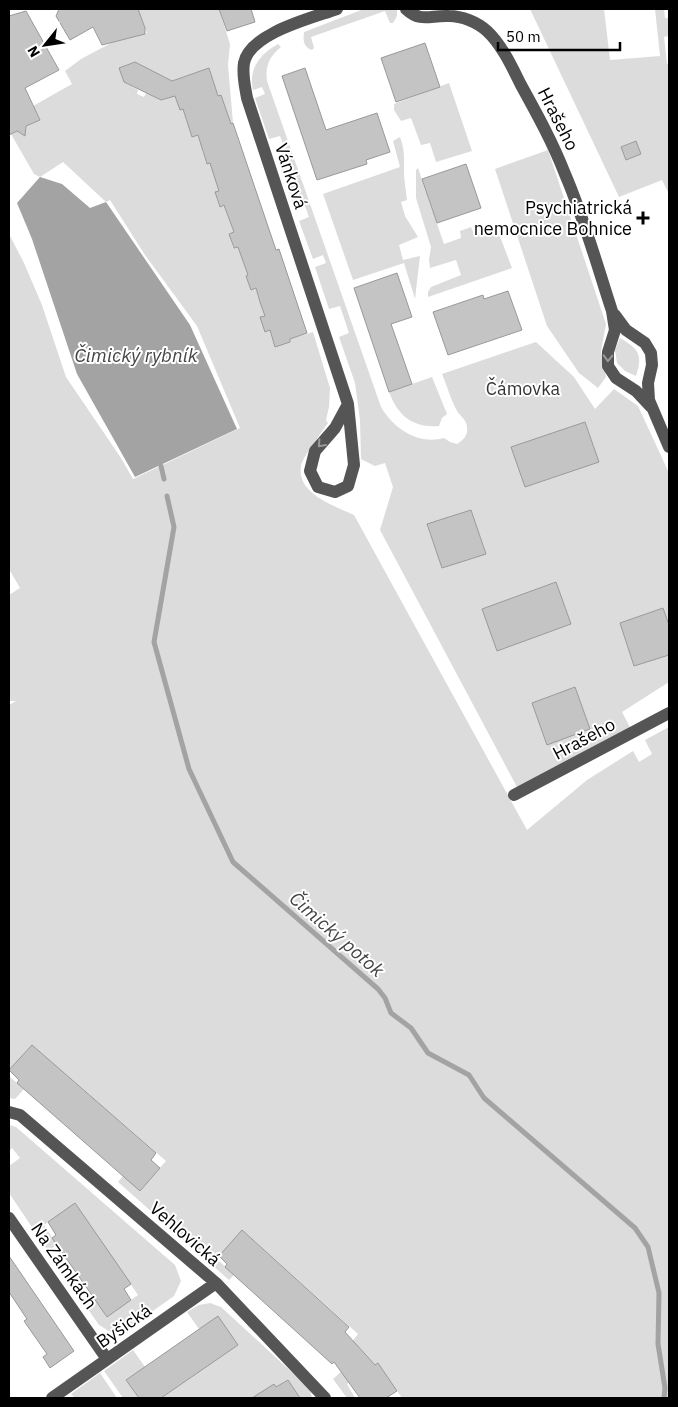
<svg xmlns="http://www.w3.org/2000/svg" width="678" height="1407" font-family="'IBM Plex Sans',sans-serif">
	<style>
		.green { fill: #dcdcdc; fill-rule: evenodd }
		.water { fill: #a3a3a3 }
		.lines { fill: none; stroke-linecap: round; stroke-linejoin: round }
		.stream { stroke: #a3a3a3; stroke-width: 5 }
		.building { fill: #c4c4c4; stroke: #999 }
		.minor { stroke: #555; stroke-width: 12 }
		.oneway { stroke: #999 }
		.poi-dot { fill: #000; stroke: #fff; stroke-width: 2 }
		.labels { text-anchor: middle; stroke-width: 4; stroke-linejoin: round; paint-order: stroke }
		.street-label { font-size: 18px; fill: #000; stroke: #fff }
		.poi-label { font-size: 18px; fill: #000; stroke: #fff; text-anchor: end }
		.park-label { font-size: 18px; fill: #333; stroke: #fff }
		.water-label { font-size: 19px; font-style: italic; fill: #444; stroke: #fff }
	</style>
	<rect width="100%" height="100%" fill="#fff"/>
	<path class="green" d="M 138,9 L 219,9 L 230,44 L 228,65 L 233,123 L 231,124 L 221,95 L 218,96 L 209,68 L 171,81 L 170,80 L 134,62 L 119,68 L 124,82 L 138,90 L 137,94 L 144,97 L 146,93 L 161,100 L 175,96 L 180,110 L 183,109 L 192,137 L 202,134 L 207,148 L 202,150 L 206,163 L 211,162 L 219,191 L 215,193 L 219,206 L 224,205 L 234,232 L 229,234 L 233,248 L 238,247 L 251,274 L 246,276 L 251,290 L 256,288 L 265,316 L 260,317 L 265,331 L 270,330 L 275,347 L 290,342 L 290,339 L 313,332 L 330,388 L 329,407 L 326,420 L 328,423 C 322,432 302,458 301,466 C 296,494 335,506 354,515 L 527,830 L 587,780 L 633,751 L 639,762 L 652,754 L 645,740 L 669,727 L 669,1398 L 402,1398 L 378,1363 L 347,1384 L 355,1398 L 347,1398 L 333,1379 L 363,1352 L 358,1346 L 351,1343 L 358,1334 L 242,1230 L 217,1259 L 234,1275 L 229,1280 L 118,1182 L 123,1176 L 140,1190 L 166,1161 L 32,1045 L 9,1071 L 9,705 L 16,701 L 9,701 L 9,595 L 20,588 L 9,569 L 9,234 L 24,263 L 42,305 L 66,377 L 121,458 L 133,479 L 240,428 L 197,326 L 145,255 L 110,200 L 106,202 L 63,162 L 40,177 L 34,174 L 11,134 L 17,131 L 21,134 L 26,132 L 26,126 L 40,120 L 33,106 L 72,84 L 65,71 L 81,59 L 113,42 L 147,33 Z
		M 364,9 L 397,9 L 397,16 L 393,23 L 390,23 L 385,11 L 311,37 L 314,48 L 312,50 C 303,47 303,40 304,32 Z
		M 530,9 L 604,9 L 610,60 L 660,56 L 655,9 L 664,9 L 665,18 L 669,18 L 669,36 L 664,37 L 667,64 L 669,64 L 669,194 L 662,180 L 619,197 ZM 635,141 L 641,154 L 626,160 L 621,147 Z
		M 278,44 L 281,47 C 269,57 265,66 267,81 L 381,407 C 394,429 418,445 444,438 L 450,442 L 457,444 C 463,440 468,436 467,428 C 467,420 461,417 457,411 C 451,400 447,386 442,374 L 536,342 L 574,377 L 595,409 L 614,389 L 638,406 L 669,473 L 669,625 L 663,608 L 620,623 L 634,666 L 669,655 L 669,682 L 622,712 L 632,731 L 518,789 L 380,530 L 393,487 L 385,463 L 375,466 L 361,459 L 360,420 L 355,383 L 339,337 L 349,333 L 340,306 L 329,309 L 315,267 L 326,263 L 323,255 L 313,259 L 299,221 L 309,217 L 304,203 L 294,206 L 286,182 L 296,179 L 294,173 L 283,176 L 280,166 L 290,162 L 280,136 L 269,139 L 255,98 L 265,94 L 262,87 L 253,90 C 248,69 260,54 278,44 ZM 585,422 L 599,462 L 525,487 L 512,447 ZM 471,510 L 486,553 L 442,568 L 427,525 ZM 556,582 L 571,624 L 497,651 L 482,609 ZM 575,687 L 590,729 L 547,744 L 532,703 Z
		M 449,83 L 472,151 L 436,162 L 430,143 L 421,145 L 411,118 L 401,121 L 394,110 L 394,104 Z
		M 400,137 C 405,151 404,158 404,172 C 404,181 406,191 407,200 L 401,202 L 405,216 L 418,237 L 399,245 L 403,260 L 420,256 L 415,299 L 404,263 L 353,280 L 323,194 L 400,167 L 393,141 Z
		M 548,150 L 606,324 L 601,351 L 606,377 L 598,388 L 579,373 L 547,326 L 495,169 Z
		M 418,168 L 444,244 L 461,238 L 460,231 L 471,227 L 474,234 L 496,226 L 512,268 L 428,297 L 428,292 L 431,287 L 461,275 L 456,260 L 430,268 L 429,260 L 431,247 L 416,198 L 416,170 Z
		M 620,338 C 639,349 643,355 636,376 L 625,371 L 617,363 L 615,350 Z
		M 432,377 L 447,414 L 442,418 L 439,426 C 413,428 398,416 389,392 Z
		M 9,1076 L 24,1089 L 15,1099 L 9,1098 Z
		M 9,1125 L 16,1127 L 175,1265 L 181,1281 L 174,1296 L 126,1330 L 112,1333 L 99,1325 L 85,1305 L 95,1299 L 107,1317 L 138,1295 L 75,1203 L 44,1225 L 57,1245 L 48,1251 L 9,1193 L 9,1166 L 20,1158 L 12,1148 L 9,1151 Z
		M 210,1303 L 221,1307 L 271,1353 L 310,1389 L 312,1398 L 300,1398 L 287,1380 L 276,1387 L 274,1384 L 266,1389 L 269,1392 L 260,1398 L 256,1396 L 252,1398 L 161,1398 L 238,1345 L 199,1329 L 187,1312 L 199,1305 Z
		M 133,1350 L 145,1367 L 126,1380 L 139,1398 L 123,1398 L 104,1371 Z
		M 100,1373 L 117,1398 L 75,1398 L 71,1394 Z"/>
	<path class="water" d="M 40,177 L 62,184 L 90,208 L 106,202 L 190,325 L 237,429 L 135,477 L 77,374 L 32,239 L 17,203 Z"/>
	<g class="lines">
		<path class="stream" d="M 161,466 L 164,479
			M 167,496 L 174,527 L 154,642 L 189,769 L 233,862 L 378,989 L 385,998 L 391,1013 L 411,1028 L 428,1053 L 469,1075 L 484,1098 L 635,1228 L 648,1247 L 659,1293 L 658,1344 L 665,1388 L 664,1398"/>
	</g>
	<path class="building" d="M 59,9 L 138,9 L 145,28 L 145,34 L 102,45 L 93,27 L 70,40 L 56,16 Z
		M 219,9 L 251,9 L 255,22 L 227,31 Z
		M 26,11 L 59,70 L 25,88 L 40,120 L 26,126 L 25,136 L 17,131 L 9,135 L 9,16 Z
		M 425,43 L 440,87 L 396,102 L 381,58 Z
		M 135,62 L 172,81 L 209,68 L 218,96 L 221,95 L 231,124 L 233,123 L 276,250 L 279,249 L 307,333 L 290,339 L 290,342 L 275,347 L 270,330 L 265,332 L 260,317 L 265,316 L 260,302 L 256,288 L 251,290 L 246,276 L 248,275 L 238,247 L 234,248 L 229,234 L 234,232 L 224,205 L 220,207 L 215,192 L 219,191 L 210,163 L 207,164 L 198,135 L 192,137 L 183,109 L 180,110 L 175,96 L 161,100 L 124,82 L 119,68 Z
		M 305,68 L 326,130 L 377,113 L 390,152 L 366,160 L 367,164 L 317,180 L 282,76 Z
		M 636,141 L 641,154 L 626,160 L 621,147 Z
		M 466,164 L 481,208 L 437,223 L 422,179 Z
		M 397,273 L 412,317 L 391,324 L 412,384 L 389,392 L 354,288 Z
		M 508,291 L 522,330 L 448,355 L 433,312 L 483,295 L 484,299 Z
		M 585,422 L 599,462 L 525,487 L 511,447 Z
		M 471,510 L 486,554 L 442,568 L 427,524 Z
		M 556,582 L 571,624 L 497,651 L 482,609 Z
		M 663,608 L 669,625 L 669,655 L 634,666 L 620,623 Z
		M 575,687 L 590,729 L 547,745 L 532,703 Z
		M 32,1045 L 156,1153 L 151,1160 L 160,1168 L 140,1191 L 17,1083 L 19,1080 L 9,1070 Z
		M 75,1203 L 131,1284 L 124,1289 L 131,1300 L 107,1317 L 52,1238 L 56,1235 L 48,1222 Z
		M 242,1230 L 349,1327 L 345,1332 L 375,1365 L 378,1363 L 397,1391 L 386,1398 L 360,1398 L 334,1362 L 332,1364 L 225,1267 L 227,1264 L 219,1256 Z
		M 9,1256 L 74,1351 L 50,1368 L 43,1357 L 47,1354 L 24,1321 L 27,1319 L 9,1292 Z
		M 218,1316 L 238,1345 L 161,1398 L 139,1398 L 126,1380 Z
		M 288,1380 L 300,1398 L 252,1398 L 274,1384 L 276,1387 Z"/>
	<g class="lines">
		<path class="minor" d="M 337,9 C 312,18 250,33 244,63 C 242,75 245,86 247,98 L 348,404 L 354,465 L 348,486 L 335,492 L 318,487 L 310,471 L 315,451 L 335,428 L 348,404
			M 406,9 C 421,23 430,15 449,16 C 462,16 477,22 487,31 C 502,45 512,67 521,85 C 537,114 553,143 565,174 C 584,218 597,265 612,311 L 615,330 L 608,352 L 608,366 L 616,378 L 636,391 L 651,407
			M 615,315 L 626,330 L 645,343 L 651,353 L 652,365 L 648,383 L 649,400 L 669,447
			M 514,795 L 669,713
			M 9,1112 L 20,1115 L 216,1283 L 325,1398
			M 9,1218 L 107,1359
			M 52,1398 L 216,1283"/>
	</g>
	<defs><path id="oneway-chevron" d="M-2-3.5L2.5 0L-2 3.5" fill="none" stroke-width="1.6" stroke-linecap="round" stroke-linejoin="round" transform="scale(1.25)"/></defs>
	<g class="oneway">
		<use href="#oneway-chevron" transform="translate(608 358) rotate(92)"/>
		<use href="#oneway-chevron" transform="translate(321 444) rotate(132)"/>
	</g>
	<path class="poi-dot" d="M640.5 210.5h5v5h5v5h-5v5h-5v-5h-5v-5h5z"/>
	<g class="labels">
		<g class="street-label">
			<text transform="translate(558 119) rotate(63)" y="6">Hrašeho</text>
			<text transform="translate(291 176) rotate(72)" y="6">Vánková</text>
			<text transform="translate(584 739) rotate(-28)" y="6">Hrašeho</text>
			<text transform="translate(185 1234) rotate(41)" y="6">Vehlovická</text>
			<text transform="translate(64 1266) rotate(55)" y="6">Na Zámkách</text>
			<text transform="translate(124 1326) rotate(-35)" y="6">Byšická</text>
		</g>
		<g class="poi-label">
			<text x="632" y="214">Psychiatrická<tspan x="632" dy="21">nemocnice Bohnice</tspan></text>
		</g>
		<g class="park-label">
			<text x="523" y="395">Čámovka</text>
		</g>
		<g class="water-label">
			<text x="136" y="362">Čimický rybník</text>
			<text transform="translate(337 934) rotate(41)" y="7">Čimický potok</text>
		</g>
	</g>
	<rect width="678" height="1407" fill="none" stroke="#000000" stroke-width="20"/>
	<g transform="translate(45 45) rotate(240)" stroke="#ffffff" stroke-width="4" paint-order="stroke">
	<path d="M0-4L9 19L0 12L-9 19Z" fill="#000000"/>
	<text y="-8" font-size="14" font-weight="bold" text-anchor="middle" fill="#000000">N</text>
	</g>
	<path d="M498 42v8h122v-8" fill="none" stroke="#000000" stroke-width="2.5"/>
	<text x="506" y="42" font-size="15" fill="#000000" stroke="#ffffff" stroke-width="4" paint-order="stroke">50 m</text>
</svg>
